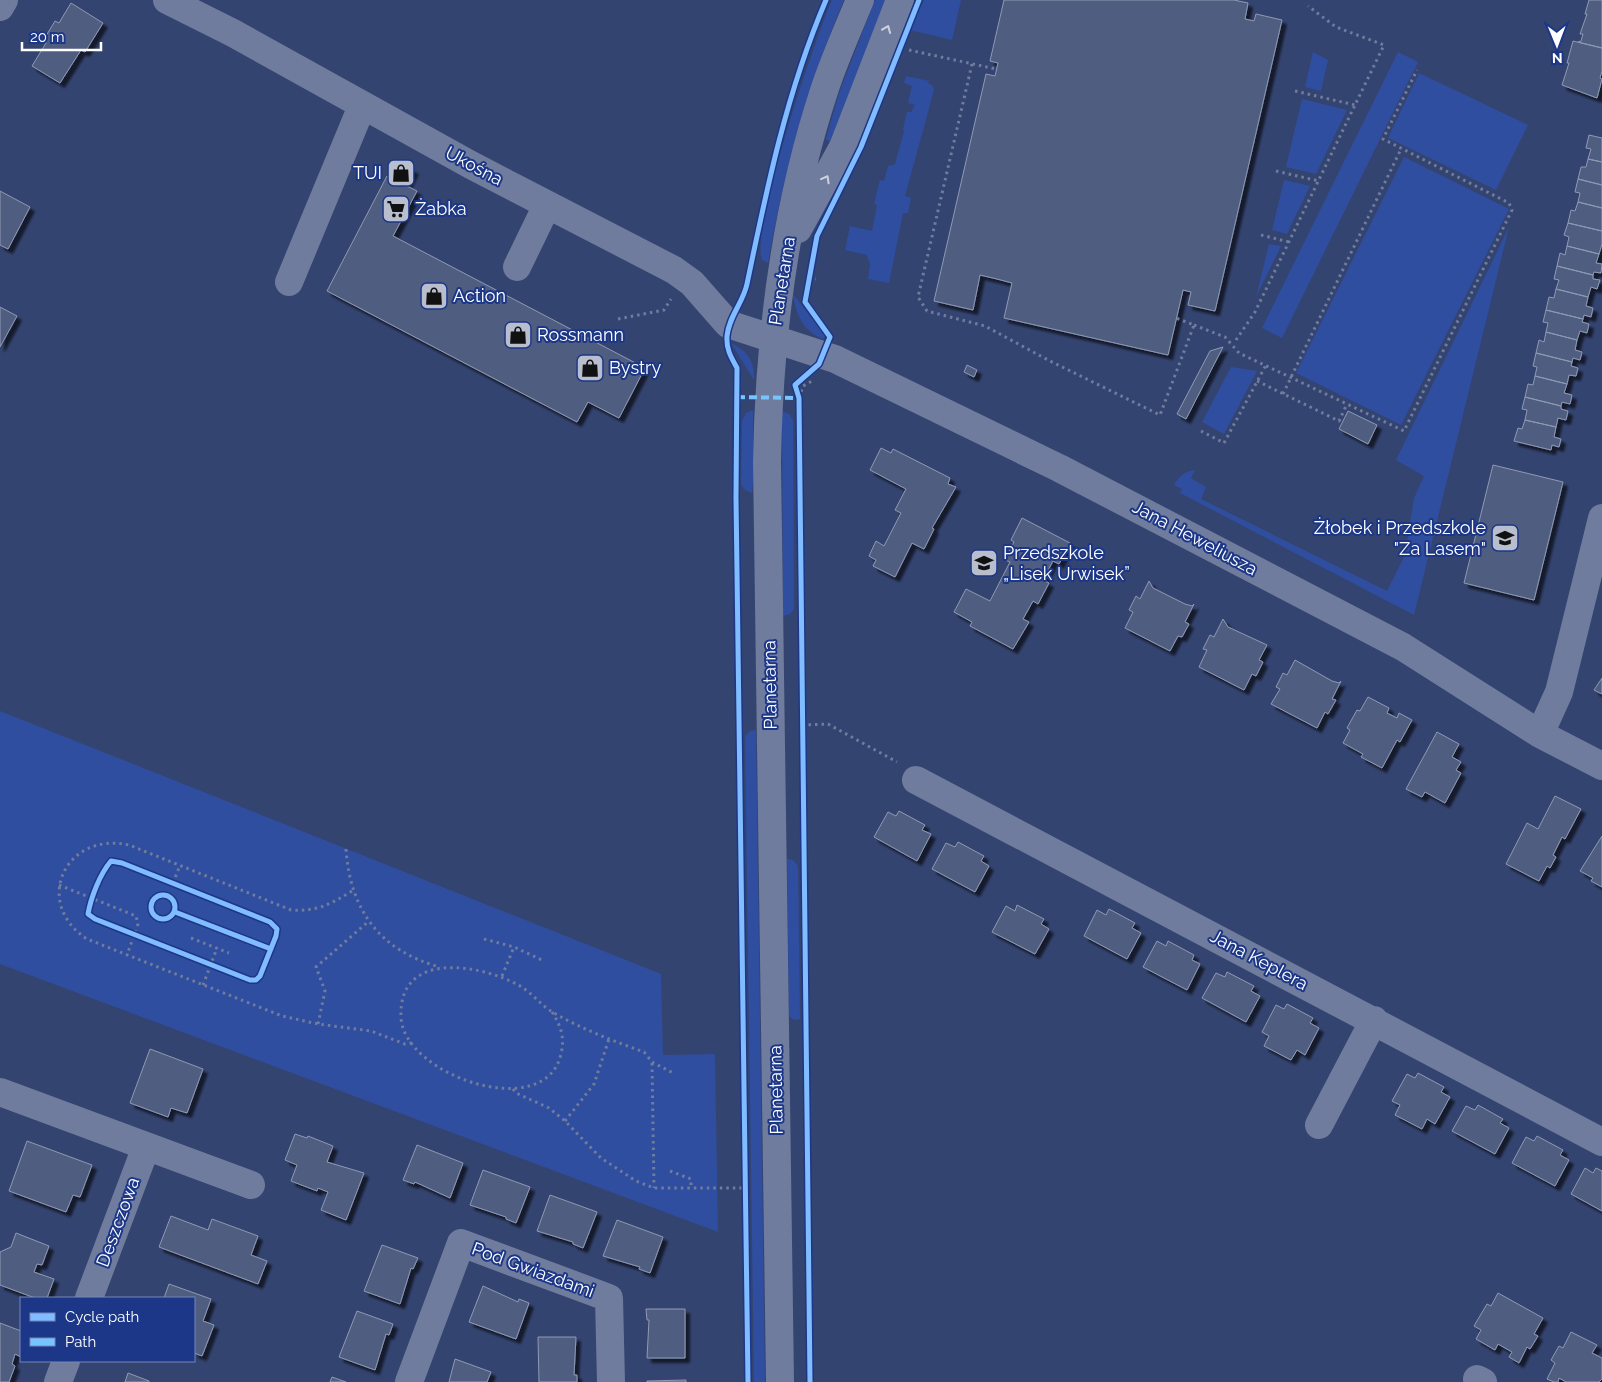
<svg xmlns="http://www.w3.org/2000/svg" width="1602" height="1382" font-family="Raleway,sans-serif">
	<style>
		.green { fill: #304e9f }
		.building { fill: #505d80; stroke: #8f99b3; filter: url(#shadow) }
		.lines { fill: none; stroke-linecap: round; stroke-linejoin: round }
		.path { stroke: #707c9d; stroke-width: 3; stroke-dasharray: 2.5 4; stroke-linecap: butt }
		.minor { stroke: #707c9d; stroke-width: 28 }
		.quiet { stroke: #76c5fe; stroke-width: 4; stroke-dasharray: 8 4; stroke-linecap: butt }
		.cycleway-casing { stroke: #1c3788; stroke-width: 8 }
		.cycleway { stroke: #80bcff; stroke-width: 5 }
		.oneway { stroke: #cdd1dd }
		.labels { text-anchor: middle; stroke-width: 4; stroke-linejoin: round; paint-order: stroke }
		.street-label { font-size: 18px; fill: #fff; stroke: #1c3788 }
		.poi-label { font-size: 18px; fill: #fff; stroke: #1c3788; text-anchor: start }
	</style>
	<defs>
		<filter id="shadow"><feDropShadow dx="4.5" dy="4.5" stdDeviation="1" flood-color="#0009"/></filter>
	</defs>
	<rect width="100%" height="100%" fill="#344470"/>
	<path class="green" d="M 832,0 L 844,0 C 808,84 784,173 768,263 L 762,260 C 750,230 816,37 832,0 Z
		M 875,0 L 889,0 L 835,141 L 830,142 L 826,139 L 839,93 Z
		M 924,0 L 961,0 L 952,40 L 910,30 Z
		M 1313,52 L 1328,60 L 1321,91 L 1305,87 Z
		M 1398,52 L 1418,62 L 1282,338 L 1262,328 Z
		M 1419,73 L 1528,125 L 1496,190 L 1388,138 Z
		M 906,76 L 929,81 L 928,83 L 932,85 L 934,90 L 905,196 L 911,198 L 908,213 L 903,213 L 889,283 L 868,279 L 870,265 L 867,255 L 845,250 L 850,226 L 872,231 L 877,205 L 874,204 L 880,180 L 884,181 L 888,166 L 895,164 L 904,131 L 903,129 L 907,112 L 911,112 L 915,105 L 908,103 L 912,86 L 904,83 Z
		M 1302,99 L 1347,110 L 1316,174 L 1286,167 Z
		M 1404,157 L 1509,209 L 1401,425 L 1296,373 Z
		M 1284,180 L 1310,186 L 1287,234 L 1272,230 Z
		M 1509,227 L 1414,615 L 1180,493 L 1182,489 L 1174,485 C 1180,475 1184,472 1195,470 L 1191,478 L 1206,487 L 1201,499 L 1387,591 L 1405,555 L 1414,498 L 1424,476 L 1396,460 Z
		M 1269,244 L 1281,246 L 1256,297 Z
		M 793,294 L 825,335 L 823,339 C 803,331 796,315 793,294 Z
		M 731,343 C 748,351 755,362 754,380 Z
		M 1231,367 L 1257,371 L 1224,434 L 1202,422 Z
		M 753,410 L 753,483 L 752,493 L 745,490 L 741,484 L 742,421 L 746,413 Z
		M 782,411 L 789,414 L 793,420 L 794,609 L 790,614 L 783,616 Z
		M 0,711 L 661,974 L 663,1055 L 715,1054 L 718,1232 L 0,964 Z
		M 756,730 L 765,1382 L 754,1382 L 745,736 L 750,731 Z
		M 787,858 L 794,861 L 798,866 L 800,1019 L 794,1020 L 789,1016 Z"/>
	<path class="building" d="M 1004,0 L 1234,0 L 1248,3 L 1245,19 L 1254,21 L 1256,14 L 1282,20 L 1215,311 L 1188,305 L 1191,292 L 1183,290 L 1168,355 L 1004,318 L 1012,283 L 997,279 L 980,275 L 973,310 L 934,301 L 986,74 L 995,76 L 998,63 L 990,61 Z
		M 1589,0 L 1602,0 L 1602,48 L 1578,42 L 1581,41 L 1583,34 L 1580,34 L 1587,14 L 1585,14 Z
		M 71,3 L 103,23 L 85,52 L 81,50 L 60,83 L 32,66 L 46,43 L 43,41 L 55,21 L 59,23 Z
		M 1573,41 L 1602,48 L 1602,71 L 1600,78 L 1602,79 L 1597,98 L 1562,85 L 1569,63 L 1567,63 Z
		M 1589,135 L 1602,138 L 1602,162 L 1588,159 L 1591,149 L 1586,148 Z
		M 1588,159 L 1602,162 L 1602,185 L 1578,179 L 1581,167 L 1586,167 Z
		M 396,161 L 414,170 L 406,186 L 388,177 Z
		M 387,176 L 417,191 L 393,236 L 645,368 L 619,418 L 588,402 L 577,422 L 327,291 Z
		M 1578,179 L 1602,185 L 1602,208 L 1578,202 L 1580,193 L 1575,192 Z
		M 0,191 L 30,207 L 8,249 L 0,245 Z
		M 1578,202 L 1602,208 L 1602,231 L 1568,223 L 1571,210 L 1575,211 Z
		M 1568,223 L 1602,231 L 1602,244 L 1599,254 L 1567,246 L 1569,237 L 1564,235 Z
		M 1567,246 L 1599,254 L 1596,263 L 1602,264 L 1601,273 L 1594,272 L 1593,275 L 1557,266 L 1560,253 L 1565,255 Z
		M 1557,266 L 1593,275 L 1593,279 L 1600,280 L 1597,289 L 1591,287 L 1588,297 L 1556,289 L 1559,280 L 1554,279 Z
		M 1556,289 L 1588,297 L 1586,306 L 1593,308 L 1591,317 L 1584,315 L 1583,319 L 1546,310 L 1549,297 L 1554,298 Z
		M 0,307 L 17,316 L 0,347 Z
		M 1546,310 L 1583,319 L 1582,322 L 1589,324 L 1587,333 L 1580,331 L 1577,340 L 1546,332 L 1548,323 L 1543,322 Z
		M 1546,332 L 1577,340 L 1575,350 L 1582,352 L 1580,360 L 1573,358 L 1572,362 L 1536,353 L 1539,340 L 1544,342 Z
		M 1223,347 L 1186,419 L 1177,414 L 1210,351 Z
		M 1536,353 L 1572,362 L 1571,366 L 1578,368 L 1576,376 L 1569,375 L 1567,384 L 1535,376 L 1537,367 L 1533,366 Z
		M 967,365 L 977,370 L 974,377 L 964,372 Z
		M 1535,376 L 1567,384 L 1564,393 L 1572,395 L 1570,404 L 1562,402 L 1561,406 L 1525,397 L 1528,384 L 1533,385 Z
		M 1525,397 L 1561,406 L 1561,409 L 1568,411 L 1566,420 L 1558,418 L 1556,427 L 1525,420 L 1527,410 L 1522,409 Z
		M 1348,411 L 1377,425 L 1368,444 L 1339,429 Z
		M 1525,420 L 1556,427 L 1554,437 L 1561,439 L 1559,447 L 1552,445 L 1551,450 L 1514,441 L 1518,428 L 1522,429 Z
		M 881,448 L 891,453 L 893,449 L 950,478 L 948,484 L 956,487 L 932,528 L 934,529 L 924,549 L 912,543 L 895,577 L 873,566 L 876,560 L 869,556 L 876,541 L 884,546 L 901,513 L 895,510 L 906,489 L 870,470 Z
		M 1493,465 L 1563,482 L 1534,600 L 1464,583 Z
		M 1022,518 L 1070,543 L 1059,564 L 1053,561 L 1043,580 L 1049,583 L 1038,604 L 1033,601 L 1023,619 L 1029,622 L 1013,649 L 970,626 L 972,622 L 954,612 L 966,589 L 990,601 L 1010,562 L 1005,560 L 1014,542 L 1011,540 Z
		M 1149,581 L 1153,588 L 1185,604 L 1192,606 L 1194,604 L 1185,622 L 1189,624 L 1182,637 L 1178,636 L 1170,651 L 1125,628 L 1133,612 L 1129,610 L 1136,596 L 1140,599 Z
		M 1223,619 L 1228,627 L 1267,645 L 1259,660 L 1263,662 L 1256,676 L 1252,674 L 1244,690 L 1199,667 L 1207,650 L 1203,649 L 1210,635 L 1214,637 Z
		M 1295,660 L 1332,681 L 1339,683 L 1341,681 L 1332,699 L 1336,700 L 1328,714 L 1325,712 L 1317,728 L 1271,704 L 1280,689 L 1276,687 L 1283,673 L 1287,675 Z
		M 1602,678 L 1602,694 L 1594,690 Z
		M 1368,697 L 1389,708 L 1387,713 L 1397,718 L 1399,713 L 1412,720 L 1400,742 L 1397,740 L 1382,768 L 1361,757 L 1363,754 L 1343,743 L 1350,730 L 1347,728 L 1357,710 L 1360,711 Z
		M 1437,732 L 1459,744 L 1452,757 L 1461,762 L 1456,770 L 1461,773 L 1445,803 L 1425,792 L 1422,797 L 1406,789 Z
		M 1555,796 L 1581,809 L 1565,839 L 1562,837 L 1553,855 L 1556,857 L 1550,868 L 1547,866 L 1539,881 L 1506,864 L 1527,823 L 1538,829 Z
		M 899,811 L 925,825 L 922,830 L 931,834 L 917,861 L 874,837 L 888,812 L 896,816 Z
		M 1602,836 L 1602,887 L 1591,881 L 1593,878 L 1580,871 Z
		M 958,842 L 984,856 L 981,861 L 989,866 L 975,892 L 932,869 L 946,843 L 955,847 Z
		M 1017,905 L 1044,919 L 1041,924 L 1049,929 L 1035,954 L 992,932 L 1006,906 L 1015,911 Z
		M 1109,909 L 1135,923 L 1132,928 L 1141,933 L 1127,959 L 1084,936 L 1097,910 L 1106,915 Z
		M 1157,941 L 1166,946 L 1168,941 L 1194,955 L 1192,960 L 1200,964 L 1187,990 L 1143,967 Z
		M 1227,972 L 1254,986 L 1251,991 L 1260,996 L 1246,1022 L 1202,998 L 1216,973 L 1225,977 Z
		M 1287,1004 L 1313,1018 L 1310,1023 L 1319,1028 L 1305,1055 L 1297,1050 L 1291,1060 L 1264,1046 L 1269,1036 L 1262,1032 L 1276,1005 L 1284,1009 Z
		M 150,1049 L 203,1069 L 187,1113 L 171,1108 L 168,1117 L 130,1103 Z
		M 1418,1073 L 1444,1087 L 1441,1092 L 1450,1097 L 1435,1124 L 1427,1119 L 1422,1129 L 1395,1115 L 1400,1105 L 1392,1101 L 1407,1074 L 1415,1078 Z
		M 1478,1105 L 1503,1119 L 1500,1123 L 1509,1128 L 1495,1154 L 1452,1131 L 1466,1106 L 1475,1110 Z
		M 295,1134 L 307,1138 L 308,1136 L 333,1146 L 327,1162 L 364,1173 L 346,1220 L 321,1210 L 328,1192 L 318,1188 L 317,1191 L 291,1181 L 297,1165 L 285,1160 Z
		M 1537,1136 L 1563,1150 L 1560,1155 L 1569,1160 L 1555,1186 L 1512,1163 L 1526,1137 L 1534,1141 Z
		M 27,1141 L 92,1165 L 80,1197 L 73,1195 L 66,1212 L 9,1191 Z
		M 417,1145 L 463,1163 L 450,1198 L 415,1182 L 414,1184 L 403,1180 Z
		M 1585,1168 L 1593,1173 L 1596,1168 L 1602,1171 L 1602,1211 L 1571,1194 Z
		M 483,1170 L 530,1187 L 516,1223 L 506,1219 L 506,1217 L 470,1205 Z
		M 550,1195 L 597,1212 L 583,1248 L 573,1244 L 573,1242 L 537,1231 Z
		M 171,1216 L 208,1230 L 212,1219 L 258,1236 L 251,1255 L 267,1261 L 258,1284 L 159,1247 Z
		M 617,1220 L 663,1237 L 650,1273 L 639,1269 L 640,1267 L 603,1256 Z
		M 16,1233 L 49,1246 L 42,1265 L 37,1264 L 34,1272 L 54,1279 L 47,1298 L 35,1298 L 0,1285 L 0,1252 L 11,1247 Z
		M 382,1245 L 418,1258 L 413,1269 L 411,1268 L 400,1304 L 364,1291 Z
		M 169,1284 L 211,1299 L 203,1321 L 214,1325 L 202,1356 L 194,1353 L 194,1298 L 164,1298 Z
		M 483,1286 L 518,1302 L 519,1299 L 529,1303 L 516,1339 L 469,1322 Z
		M 1498,1293 L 1543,1318 L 1534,1334 L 1538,1336 L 1530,1349 L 1527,1347 L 1519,1363 L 1509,1357 L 1512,1352 L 1498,1344 L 1495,1350 L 1476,1339 L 1481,1330 L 1474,1326 L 1487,1304 L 1491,1306 Z
		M 646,1309 L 685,1309 L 685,1358 L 647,1358 L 649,1320 L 647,1320 Z
		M 357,1311 L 393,1324 L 389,1335 L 386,1334 L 375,1370 L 339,1357 Z
		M 0,1323 L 21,1331 L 21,1357 L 15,1354 L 12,1364 L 15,1366 L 9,1382 L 0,1382 Z
		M 1571,1332 L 1597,1345 L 1592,1353 L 1602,1358 L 1602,1379 L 1599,1382 L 1566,1382 L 1559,1378 L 1558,1382 L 1554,1382 L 1547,1379 L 1555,1363 L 1551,1360 L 1559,1346 L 1563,1348 Z
		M 538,1337 L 576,1337 L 574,1375 L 577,1375 L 577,1382 L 539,1382 Z
		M 455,1359 L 491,1372 L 487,1382 L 449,1382 Z
		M 128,1373 L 149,1381 L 149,1382 L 125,1382 Z
		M 332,1377 L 346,1382 L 330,1382 Z
		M 686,1380 L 686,1382 L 647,1382 L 647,1381 Z"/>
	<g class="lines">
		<path class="path" d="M 909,50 L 996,69
			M 972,64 L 918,297 L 927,311 L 985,326 L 1048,360 L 1160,415 L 1194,325 L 1176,318
			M 1295,91 L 1355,105
			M 1276,171 L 1319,181
			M 1261,235 L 1289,242
			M 809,278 L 816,279
			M 618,319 L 664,310 L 671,299
			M 1194,325 L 1225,337 L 1239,353 L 1404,431 L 1512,210 L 1509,203 L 1383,139 L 1417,70
			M 1236,340 L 1255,312 L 1384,45 L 1336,27 L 1308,6
			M 1257,381 L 1339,421 L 1347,404
			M 1283,394 L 1401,149
			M 799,398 L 803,386 L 814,380
			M 1201,431 L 1224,443 L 1266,365
			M 802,725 L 828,724 L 897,762
			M 346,849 C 350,910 380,951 440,967
			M 173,883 L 180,865
			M 59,885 L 136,916 L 138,924 L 127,955
			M 352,891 C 331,904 316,912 291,910 L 129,845 C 65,831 32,903 87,939 L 282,1016 L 318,1024 L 371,1031 L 405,1044 L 412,1043
			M 191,938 L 229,953
			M 484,939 L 514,947 L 544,961
			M 502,976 L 514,947
			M 203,985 L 217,948
			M 552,1012 C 561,1026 565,1038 561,1054 C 545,1124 403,1075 401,1017 C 398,950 480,964 518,985 C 532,992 541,1006 554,1013 C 582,1029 613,1041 644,1052 L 652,1062 L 673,1073
			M 318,1024 L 325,991 L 316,967 L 369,921
			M 652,1063 L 654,1188
			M 513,1089 L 516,1093 L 549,1108 L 565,1121 L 601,1158 L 636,1181 L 654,1188 L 746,1188
			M 565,1121 L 594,1084 L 609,1039
			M 670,1171 L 691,1179 L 691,1188"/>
		<path class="minor" d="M 167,0 L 233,33 L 471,165 L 674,270 L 692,283 L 728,324 L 835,359 L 1059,468 L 1403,647 L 1540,734 L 1602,766
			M 0,7 L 4,0
			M 798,229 L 843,147 L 900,0
			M 517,267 L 547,205
			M 289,282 L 362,106
			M 1540,734 L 1559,692 L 1602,518
			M 916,780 L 1602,1142
			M 0,1092 L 251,1185
			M 1319,1125 L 1374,1020
			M 89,1298 L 146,1147
			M 1477,1379 L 1483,1382
			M 58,1382 L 66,1361
			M 409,1382 L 461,1243 L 609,1298 L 611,1382
			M 780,1382 L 767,462 C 769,336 785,209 825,88 C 835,58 848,29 860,0"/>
		<path class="quiet" d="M 737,397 L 799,398 L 799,402"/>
		<g class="cycleway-casing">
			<path id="cycleway" d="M 111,861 L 122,863 L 270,922 L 277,929 L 276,936 L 260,976 L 256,980 L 250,980 L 95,919 L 88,914 C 91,897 100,874 111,861 Z
				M151 907a12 12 0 1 1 24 0a12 12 0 1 1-24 0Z
				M 175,912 L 271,949
				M 748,1382 L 736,498 L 737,368 C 731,357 726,349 727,336 C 729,316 743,303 747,284 C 767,187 787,91 826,0
				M 810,1382 L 799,398 L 795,385 L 819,364 L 830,337 L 805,302 L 817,236 L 861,147 L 919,0"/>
		</g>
		<use href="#cycleway" class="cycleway"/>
	</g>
	<defs><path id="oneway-chevron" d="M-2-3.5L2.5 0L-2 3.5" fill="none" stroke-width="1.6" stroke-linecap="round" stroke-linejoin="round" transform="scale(1.25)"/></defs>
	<g class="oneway">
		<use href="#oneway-chevron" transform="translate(887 29) rotate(-68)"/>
		<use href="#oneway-chevron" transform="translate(826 179) rotate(-61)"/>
	</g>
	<defs>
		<g id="shop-square" transform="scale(1.4375)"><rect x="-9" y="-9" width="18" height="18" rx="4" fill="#b8becd" stroke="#1c3788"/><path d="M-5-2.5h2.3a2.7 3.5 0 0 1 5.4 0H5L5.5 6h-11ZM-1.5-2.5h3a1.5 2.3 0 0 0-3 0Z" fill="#111"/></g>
		<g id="supermarket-square" transform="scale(1.4375)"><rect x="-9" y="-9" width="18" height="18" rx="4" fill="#b8becd" stroke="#1c3788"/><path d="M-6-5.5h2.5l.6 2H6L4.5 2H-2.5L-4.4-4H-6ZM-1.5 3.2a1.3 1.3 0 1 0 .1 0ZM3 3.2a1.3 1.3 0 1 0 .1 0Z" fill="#111"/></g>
		<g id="school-square" transform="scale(1.4375)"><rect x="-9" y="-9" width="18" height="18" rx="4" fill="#b8becd" stroke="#1c3788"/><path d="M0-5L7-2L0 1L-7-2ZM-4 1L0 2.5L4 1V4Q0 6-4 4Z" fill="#111"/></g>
	</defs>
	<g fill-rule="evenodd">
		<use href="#shop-square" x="401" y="173"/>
		<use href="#supermarket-square" x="396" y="209"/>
		<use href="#shop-square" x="434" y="296"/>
		<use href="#shop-square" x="518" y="335"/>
		<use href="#shop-square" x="590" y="368"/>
		<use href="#school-square" x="1505" y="538"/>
		<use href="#school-square" x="984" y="563"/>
	</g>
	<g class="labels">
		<g class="street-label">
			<text transform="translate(474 166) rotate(28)" y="6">Ukośna</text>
			<text transform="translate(782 281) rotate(-81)" y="6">Planetarna</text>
			<text transform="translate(1195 538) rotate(28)" y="6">Jana Heweliusza</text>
			<text transform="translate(770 685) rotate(-91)" y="6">Planetarna</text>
			<text transform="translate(1259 960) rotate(28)" y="6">Jana Keplera</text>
			<text transform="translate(776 1090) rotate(-91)" y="6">Planetarna</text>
			<text transform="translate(118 1222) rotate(-70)" y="6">Deszczowa</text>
			<text transform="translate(533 1270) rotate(20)" y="6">Pod Gwiazdami</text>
		</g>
		<g class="poi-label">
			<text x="382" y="179" text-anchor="end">TUI</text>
			<text x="415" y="215">Żabka</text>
			<text x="453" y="302">Action</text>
			<text x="537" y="341">Rossmann</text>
			<text x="609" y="374">Bystry</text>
			<text x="1486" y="534" text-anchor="end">Żłobek i Przedszkole<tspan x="1486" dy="21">"Za Lasem"</tspan></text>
			<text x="1003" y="559">Przedszkole<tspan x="1003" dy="21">„Lisek Urwisek”</tspan></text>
		</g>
	</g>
	<rect x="20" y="1297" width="175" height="65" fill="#1c3788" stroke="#7787b8"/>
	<rect x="30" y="1313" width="25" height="8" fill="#80bcff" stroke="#7787b8"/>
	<text x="65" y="1322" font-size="15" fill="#ffffff">Cycle path</text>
	<rect x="30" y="1338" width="25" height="8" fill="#76c5fe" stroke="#7787b8"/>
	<text x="65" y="1347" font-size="15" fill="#ffffff">Path</text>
	<g transform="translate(1557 45) rotate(179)" stroke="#1c3788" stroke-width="4" paint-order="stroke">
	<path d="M0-4L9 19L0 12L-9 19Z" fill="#ffffff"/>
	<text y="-8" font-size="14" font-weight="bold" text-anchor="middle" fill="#ffffff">N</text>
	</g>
	<path d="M22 42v8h79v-8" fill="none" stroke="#ffffff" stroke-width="2.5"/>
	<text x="30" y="42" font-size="15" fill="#ffffff" stroke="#1c3788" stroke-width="4" paint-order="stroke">20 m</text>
</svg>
